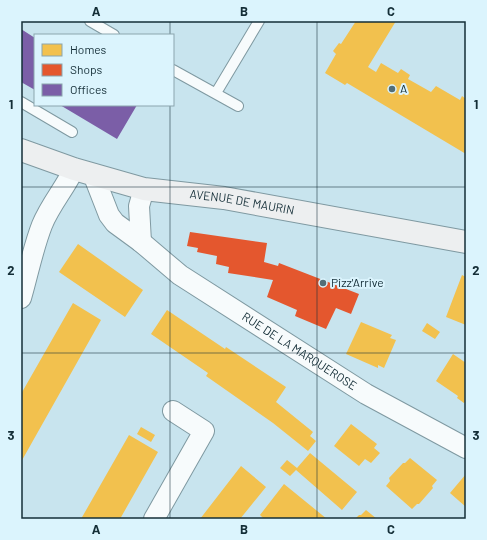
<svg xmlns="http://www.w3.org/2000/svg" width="487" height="540" font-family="Barlow,sans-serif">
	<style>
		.homes { fill: #f2c14e }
		.shops { fill: #e4572e }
		.offices { fill: #7b5ea7 }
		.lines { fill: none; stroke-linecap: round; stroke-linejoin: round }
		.lane-casing { stroke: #7f99a1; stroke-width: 12 }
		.street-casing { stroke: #7f99a1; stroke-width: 22 }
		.secondary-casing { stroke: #7f99a1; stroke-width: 24 }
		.lane { stroke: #f7fbfc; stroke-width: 10 }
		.street { stroke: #f7fbfc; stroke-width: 20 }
		.secondary { stroke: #edeff0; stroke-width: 22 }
		.grid { fill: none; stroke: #142e37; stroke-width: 1; stroke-opacity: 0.55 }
		.poi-dot { fill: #536e77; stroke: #dbf4fd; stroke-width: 1.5 }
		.labels { text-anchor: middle; stroke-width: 4; stroke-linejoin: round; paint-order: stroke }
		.poi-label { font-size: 12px; fill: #142e37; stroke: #dbf4fd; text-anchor: start }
		.street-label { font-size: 12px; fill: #142e37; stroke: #dbf4fd }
		.neatline { fill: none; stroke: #142e37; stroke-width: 1.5 }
		.grid-label { font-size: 13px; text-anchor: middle; font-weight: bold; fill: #142e37 }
	</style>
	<rect width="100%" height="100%" fill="#c8e4ee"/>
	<path class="homes" d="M 356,21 L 396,21 L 368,67 L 376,72 L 381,63 L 398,73 L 401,69 L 410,75 L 408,79 L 431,92 L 436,86 L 460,100 L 462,96 L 466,99 L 466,154 L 347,83 L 345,85 L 325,73 L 336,54 L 333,51 L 339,43 L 341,44 Z
		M 78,244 L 143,290 L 125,317 L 59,272 Z
		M 462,275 L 466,277 L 466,325 L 446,317 Z
		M 73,303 L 101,320 L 21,462 L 21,394 Z
		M 167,310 L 225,349 L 226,347 L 286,387 L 276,402 L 313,432 L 310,436 L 316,441 L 308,451 L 273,423 L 206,376 L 208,373 L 151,334 Z
		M 361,322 L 392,335 L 390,338 L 396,340 L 384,368 L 378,365 L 378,368 L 346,354 Z
		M 427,323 L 440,332 L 435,339 L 422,331 Z
		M 453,354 L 466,363 L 466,401 L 464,403 L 457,398 L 458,396 L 436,381 Z
		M 351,424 L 377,444 L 374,448 L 380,453 L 371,463 L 365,459 L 359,466 L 334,446 Z
		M 141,427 L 155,435 L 151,442 L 137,434 Z
		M 129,435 L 158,452 L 120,519 L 81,519 Z
		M 310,453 L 357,492 L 342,510 L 296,470 L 290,476 L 280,468 L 287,460 L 297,468 Z
		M 410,458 L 437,480 L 432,486 L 433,488 L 419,504 L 417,504 L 412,509 L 386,486 L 390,481 L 389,478 L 403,463 L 405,463 Z
		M 241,466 L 266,487 L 240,519 L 200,519 Z
		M 466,474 L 466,507 L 450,493 Z
		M 284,484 L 327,519 L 264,519 L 260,515 Z
		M 366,510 L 377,519 L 355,519 L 359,515 L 361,515 Z"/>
	<path class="shops" d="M 190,232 L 267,243 L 264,262 L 278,266 L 279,263 L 359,294 L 351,314 L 336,308 L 326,329 L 295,316 L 297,310 L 267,297 L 273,280 L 228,273 L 229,267 L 216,264 L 217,256 L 197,252 L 198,248 L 187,246 Z"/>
	<path class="offices" d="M 21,29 L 35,38 L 35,90 L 21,82 Z
		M 60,105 L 137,105 L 117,139 Z"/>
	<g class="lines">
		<g class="lane-casing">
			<path id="lane" d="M 90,21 L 114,35
				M 173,70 L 238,106
				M 216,93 L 259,21
				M 21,102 L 72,132"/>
		</g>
		<g class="street-casing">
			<g id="street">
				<path id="s1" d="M 93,174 L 109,215 L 115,223 L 141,242 L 180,275 L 366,394 L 466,448"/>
				<path d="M 141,242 L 139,206 L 144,189"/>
				<path d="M 21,298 C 28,274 33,248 42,225 C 50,205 65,188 74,169"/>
				<path d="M 154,519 L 204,431 L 173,411"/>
			</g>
		</g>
		<g class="secondary-casing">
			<g id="secondary">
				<path id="s2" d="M 21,150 L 74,169 L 144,189 L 224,198 L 466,242"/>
			</g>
		</g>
		<use href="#lane" class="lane"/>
		<use href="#street" class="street"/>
		<use href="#secondary" class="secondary"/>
	</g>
	<path class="grid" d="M 170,21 L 170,35M 317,21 L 317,519M 170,105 L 170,519M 21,187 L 466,187M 21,353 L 466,353"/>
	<g class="poi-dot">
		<circle cx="392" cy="89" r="4"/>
		<circle cx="323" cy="283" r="4"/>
	</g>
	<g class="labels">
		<g class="poi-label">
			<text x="400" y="93">A</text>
			<text x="331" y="287">Pizz'Arrive</text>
		</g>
		<g class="street-label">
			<text dy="4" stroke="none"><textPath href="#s2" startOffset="228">AVENUE DE MAURIN</textPath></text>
			<text dy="4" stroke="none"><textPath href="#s1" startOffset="279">RUE DE LA MARQUEROSE</textPath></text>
		</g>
	</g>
	<rect width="487" height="540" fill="none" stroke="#dbf4fd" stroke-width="44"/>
	<rect x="34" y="34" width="140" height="72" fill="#dbf4fd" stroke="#8ba5ae"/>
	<rect x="42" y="44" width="20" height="12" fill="#f2c14e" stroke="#8ba5ae"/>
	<text x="70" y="54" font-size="12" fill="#142e37">Homes</text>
	<rect x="42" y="64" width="20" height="12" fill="#e4572e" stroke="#8ba5ae"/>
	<text x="70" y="74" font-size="12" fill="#142e37">Shops</text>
	<rect x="42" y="84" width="20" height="12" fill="#7b5ea7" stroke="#8ba5ae"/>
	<text x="70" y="94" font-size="12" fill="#142e37">Offices</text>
	<rect x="22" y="22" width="443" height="496" class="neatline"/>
	<g class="grid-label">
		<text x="96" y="16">A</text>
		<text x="244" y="16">B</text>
		<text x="391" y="16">C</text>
		<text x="11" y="109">1</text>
		<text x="476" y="109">1</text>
		<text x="11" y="275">2</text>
		<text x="476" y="275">2</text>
		<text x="11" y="440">3</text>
		<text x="476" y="440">3</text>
		<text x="96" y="534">A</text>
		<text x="244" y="534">B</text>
		<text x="391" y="534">C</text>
	</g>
</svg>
